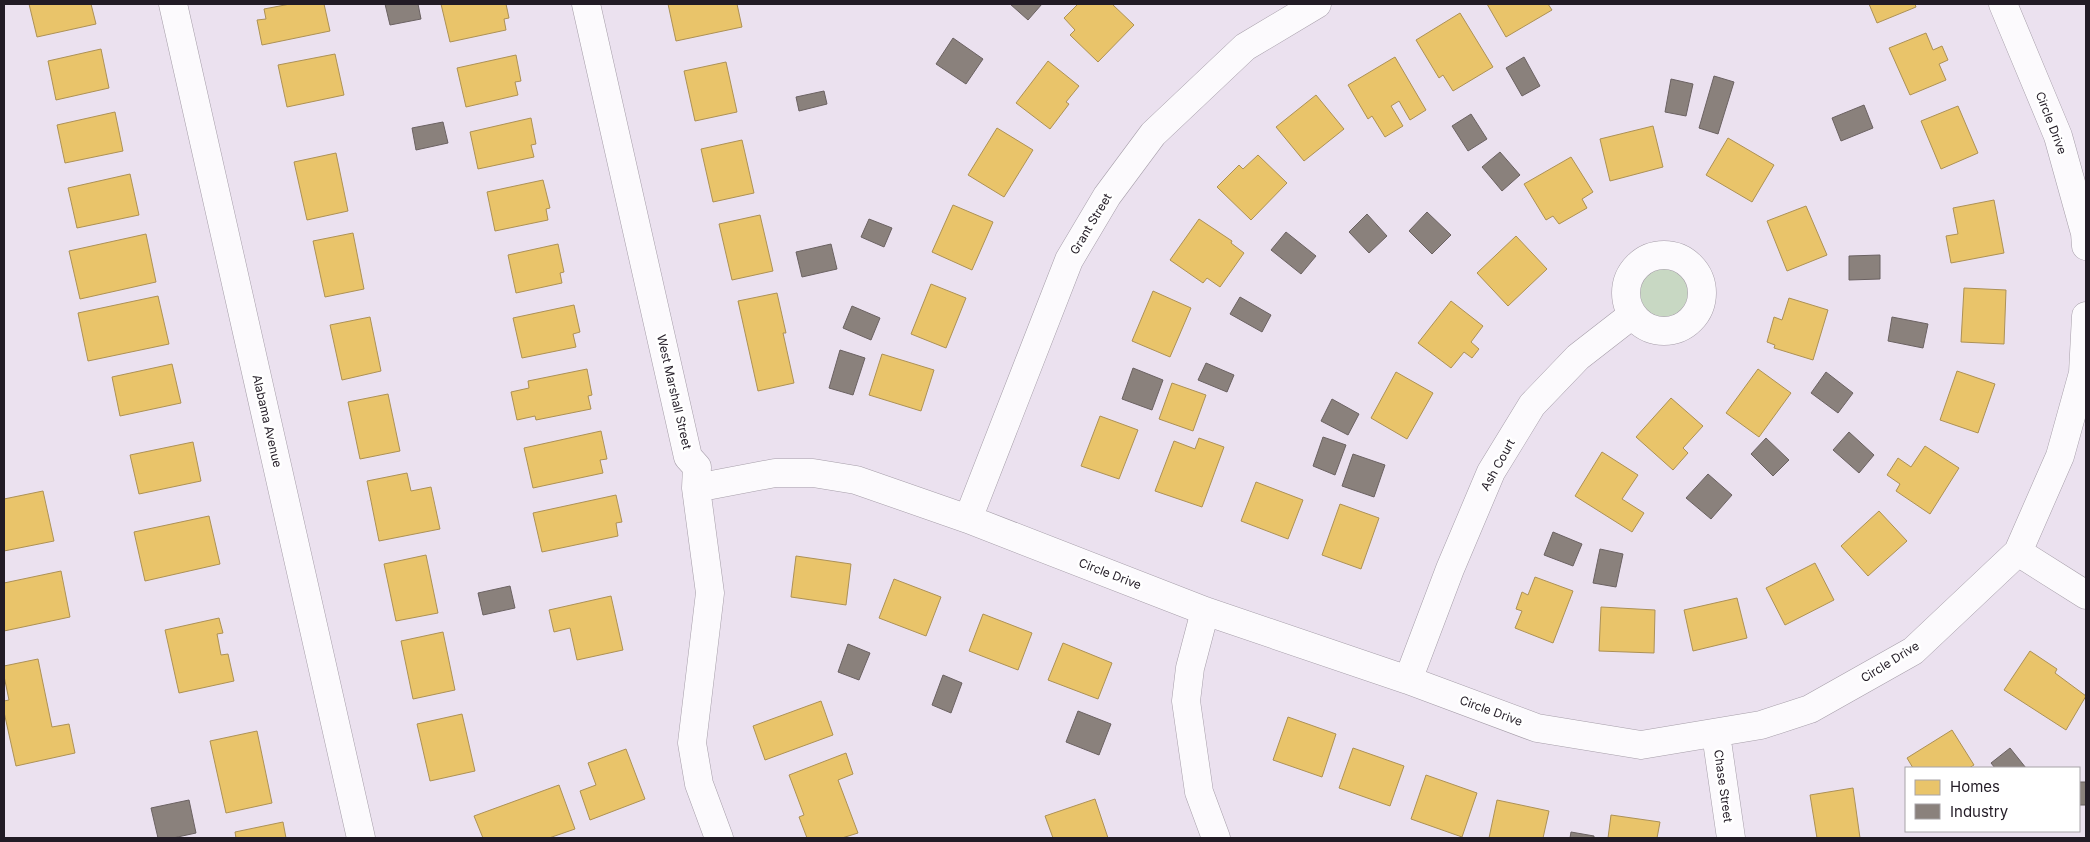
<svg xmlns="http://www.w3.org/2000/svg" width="2090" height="842" font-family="Inter,sans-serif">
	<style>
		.green { fill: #c8d8c3 }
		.homes { fill: #e9c46a; stroke: #ad9155 }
		.industry { fill: #8a817c; stroke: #6b6262 }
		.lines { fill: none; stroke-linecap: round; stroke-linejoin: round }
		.minor-casing { stroke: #a69ea9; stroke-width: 29 }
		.minor { stroke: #fcfafd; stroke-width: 28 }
		.labels { text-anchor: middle; stroke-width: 5; stroke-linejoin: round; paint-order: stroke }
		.street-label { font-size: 12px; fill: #221b25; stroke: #fff }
	</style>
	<rect width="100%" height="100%" fill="#ebe1ef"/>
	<path class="green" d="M1632 293a31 31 0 1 1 62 0a31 31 0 1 1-62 0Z"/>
	<path class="homes" d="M 29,4 L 91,4 L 96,24 L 37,37 Z
		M 290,4 L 324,4 L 330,31 L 262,45 L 257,20 L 266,19 L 264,9 Z
		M 441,4 L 506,4 L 509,18 L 504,19 L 506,30 L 450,42 Z
		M 668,4 L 737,4 L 742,27 L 676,41 Z
		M 1078,4 L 1112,4 L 1134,25 L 1098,62 L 1070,35 L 1075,30 L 1064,18 Z
		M 1487,4 L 1548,4 L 1552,10 L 1506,37 Z
		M 1869,4 L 1915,4 L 1916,7 L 1877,23 Z
		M 1460,13 L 1493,67 L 1453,91 L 1443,75 L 1439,78 L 1416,40 Z
		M 1926,33 L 1933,50 L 1942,46 L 1948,60 L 1939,64 L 1946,80 L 1910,95 L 1889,48 Z
		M 101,49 L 109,88 L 56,100 L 48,61 Z
		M 335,54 L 344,95 L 287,107 L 278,65 Z
		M 516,55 L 521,81 L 515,82 L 518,95 L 466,107 L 457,68 Z
		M 1395,57 L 1426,110 L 1410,120 L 1399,101 L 1391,106 L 1403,126 L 1385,137 L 1372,116 L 1368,119 L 1348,85 Z
		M 1048,61 L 1079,86 L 1066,102 L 1069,104 L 1050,129 L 1016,103 Z
		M 726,62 L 737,112 L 695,121 L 684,71 Z
		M 1316,95 L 1344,129 L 1304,161 L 1276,127 Z
		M 1958,106 L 1978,153 L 1941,169 L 1921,121 Z
		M 115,112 L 123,151 L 65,163 L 57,125 Z
		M 531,118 L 536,144 L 531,145 L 534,157 L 478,169 L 470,132 Z
		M 1653,126 L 1663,167 L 1610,181 L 1600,139 Z
		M 997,128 L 1033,150 L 1004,197 L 968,175 Z
		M 1728,138 L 1774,165 L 1752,202 L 1706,175 Z
		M 742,140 L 754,193 L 713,202 L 701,149 Z
		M 336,153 L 348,211 L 307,220 L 294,162 Z
		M 1258,155 L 1287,183 L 1251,220 L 1217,187 L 1239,165 L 1243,169 Z
		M 1571,157 L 1593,192 L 1582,199 L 1587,208 L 1559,224 L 1553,216 L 1546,220 L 1524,184 Z
		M 130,174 L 139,215 L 77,228 L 68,188 Z
		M 543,180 L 550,208 L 546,209 L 548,220 L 495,231 L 487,192 Z
		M 1994,200 L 2004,253 L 1951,263 L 1946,236 L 1958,234 L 1953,208 Z
		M 953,205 L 993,222 L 972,270 L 932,252 Z
		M 1806,206 L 1827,255 L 1787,271 L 1767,221 Z
		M 760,215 L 773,271 L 732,280 L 719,224 Z
		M 1199,219 L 1232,241 L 1231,243 L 1244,253 L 1220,287 L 1207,278 L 1203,283 L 1170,260 Z
		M 353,233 L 364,289 L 325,297 L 313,241 Z
		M 146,234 L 156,282 L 80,299 L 69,251 Z
		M 1516,236 L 1547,269 L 1508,306 L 1477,273 Z
		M 558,244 L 564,272 L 560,273 L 562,283 L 516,293 L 508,255 Z
		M 931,284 L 966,298 L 946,348 L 911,334 Z
		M 1964,288 L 2006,290 L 2004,344 L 1961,342 Z
		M 1153,291 L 1191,308 L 1170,357 L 1132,341 Z
		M 777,293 L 786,333 L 783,333 L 794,383 L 758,391 L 738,301 Z
		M 158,296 L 169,344 L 88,361 L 78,313 Z
		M 1789,298 L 1828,310 L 1813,360 L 1774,348 L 1775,345 L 1767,342 L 1774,317 L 1782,320 Z
		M 1451,301 L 1483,326 L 1471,342 L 1479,349 L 1472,358 L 1464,352 L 1451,368 L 1418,343 Z
		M 574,305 L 580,332 L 573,334 L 576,347 L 522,358 L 513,318 Z
		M 370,317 L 381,371 L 342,380 L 330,325 Z
		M 882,354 L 934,370 L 921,411 L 869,395 Z
		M 172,364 L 181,403 L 120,416 L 112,377 Z
		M 587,369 L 592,395 L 588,396 L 591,409 L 536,420 L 535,416 L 517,420 L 511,392 L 529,388 L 528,381 Z
		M 1758,369 L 1791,393 L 1759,437 L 1726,413 Z
		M 1957,371 L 1995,384 L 1978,433 L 1940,420 Z
		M 1396,372 L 1433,393 L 1407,439 L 1371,418 Z
		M 1172,383 L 1206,395 L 1193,431 L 1159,419 Z
		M 388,394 L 400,451 L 360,459 L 348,402 Z
		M 1671,398 L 1703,426 L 1683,448 L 1688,453 L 1673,470 L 1636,437 Z
		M 1100,416 L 1138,430 L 1119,479 L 1081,466 Z
		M 601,431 L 607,459 L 600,460 L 603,473 L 533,488 L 524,448 Z
		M 1199,438 L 1224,447 L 1202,507 L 1155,491 L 1174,441 L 1195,449 Z
		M 193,442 L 201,481 L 139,494 L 130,455 Z
		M 1925,446 L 1959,468 L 1930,514 L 1896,491 L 1900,484 L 1887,475 L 1898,458 L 1911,467 Z
		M 1602,452 L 1638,475 L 1622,499 L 1644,513 L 1632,532 L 1575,496 Z
		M 407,473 L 411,491 L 431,487 L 440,529 L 379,541 L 367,481 Z
		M 1256,482 L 1303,500 L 1288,539 L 1241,521 Z
		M 43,491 L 54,541 L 4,551 L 4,499 Z
		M 616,495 L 622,522 L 616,523 L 618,536 L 542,552 L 533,513 Z
		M 1340,504 L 1379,518 L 1361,569 L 1322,555 Z
		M 1879,511 L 1907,541 L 1868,576 L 1841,546 Z
		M 209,516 L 220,564 L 145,581 L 134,532 Z
		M 426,555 L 438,613 L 396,621 L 384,564 Z
		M 796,556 L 851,564 L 846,605 L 791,597 Z
		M 1815,563 L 1834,600 L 1785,625 L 1766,588 Z
		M 61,571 L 70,617 L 4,631 L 4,583 Z
		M 1535,577 L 1573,591 L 1553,643 L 1515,628 L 1522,611 L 1516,609 L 1522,592 L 1528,595 Z
		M 894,579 L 941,597 L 926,636 L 879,618 Z
		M 611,596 L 623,650 L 577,660 L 570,628 L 554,632 L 549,610 Z
		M 1737,598 L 1747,638 L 1693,651 L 1684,610 Z
		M 1601,607 L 1655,610 L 1654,653 L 1599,651 Z
		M 983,614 L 1032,633 L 1018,670 L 969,651 Z
		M 219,618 L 223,633 L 217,634 L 221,655 L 228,654 L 234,681 L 179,693 L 165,630 Z
		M 443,632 L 455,690 L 413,699 L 401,641 Z
		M 1063,643 L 1112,663 L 1098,699 L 1048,680 Z
		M 2030,651 L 2057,669 L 2055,673 L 2086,696 L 2066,730 L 2004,690 Z
		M 38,659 L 52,727 L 69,724 L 75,753 L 16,766 L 4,712 L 4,701 L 9,700 L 4,676 L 4,666 Z
		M 821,701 L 833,735 L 765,760 L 753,726 Z
		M 462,714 L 475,771 L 430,781 L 417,724 Z
		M 1288,717 L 1336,734 L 1322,777 L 1273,760 Z
		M 1952,730 L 1974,765 L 1969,768 L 1913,768 L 1907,758 Z
		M 257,731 L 272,803 L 226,813 L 210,741 Z
		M 1353,748 L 1404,766 L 1390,806 L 1339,788 Z
		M 626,749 L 645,799 L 590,820 L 580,791 L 596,785 L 588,763 Z
		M 846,753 L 853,774 L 838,780 L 858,833 L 842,838 L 807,838 L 799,817 L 804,815 L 789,775 Z
		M 1426,775 L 1477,793 L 1462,837 L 1411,819 Z
		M 559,785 L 575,829 L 549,838 L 483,838 L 474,816 Z
		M 1853,788 L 1860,838 L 1817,838 L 1810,795 Z
		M 1095,799 L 1108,838 L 1053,838 L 1045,816 Z
		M 1497,800 L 1549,811 L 1543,838 L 1489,838 Z
		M 1611,815 L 1660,822 L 1657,838 L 1608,838 Z
		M 283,822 L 286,838 L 236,838 L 235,832 Z"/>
	<path class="industry" d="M 385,4 L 418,4 L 421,19 L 390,25 Z
		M 1010,4 L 1042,4 L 1028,20 Z
		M 953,38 L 983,59 L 966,84 L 936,64 Z
		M 1524,57 L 1540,86 L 1522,96 L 1506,68 Z
		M 1714,76 L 1734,82 L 1718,134 L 1699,128 Z
		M 1671,79 L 1693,84 L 1686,116 L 1665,112 Z
		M 824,91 L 827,104 L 799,111 L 796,97 Z
		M 1864,105 L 1873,128 L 1841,141 L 1832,118 Z
		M 1471,114 L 1487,139 L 1468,151 L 1452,126 Z
		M 443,122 L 448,143 L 416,150 L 412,128 Z
		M 1500,152 L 1520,175 L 1502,191 L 1482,167 Z
		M 1427,212 L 1451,235 L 1432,254 L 1409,231 Z
		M 1367,214 L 1387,236 L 1369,253 L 1349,232 Z
		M 869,219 L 892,228 L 884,247 L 861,237 Z
		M 1286,232 L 1316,256 L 1301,274 L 1271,250 Z
		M 831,244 L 837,269 L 802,277 L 796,252 Z
		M 1880,255 L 1880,279 L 1849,280 L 1849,256 Z
		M 1240,297 L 1271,315 L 1262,332 L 1230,314 Z
		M 852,306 L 880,318 L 871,340 L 843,328 Z
		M 1892,317 L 1928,324 L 1923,348 L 1888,341 Z
		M 840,350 L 865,358 L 853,395 L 829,388 Z
		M 1206,363 L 1234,375 L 1227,392 L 1198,380 Z
		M 1133,368 L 1163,380 L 1152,410 L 1122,399 Z
		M 1826,372 L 1853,393 L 1838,413 L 1811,393 Z
		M 1332,399 L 1359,414 L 1348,435 L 1321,421 Z
		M 1849,432 L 1874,455 L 1859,473 L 1833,450 Z
		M 1323,437 L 1346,445 L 1335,475 L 1313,466 Z
		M 1766,438 L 1789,460 L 1773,476 L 1751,454 Z
		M 1353,454 L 1385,465 L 1374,497 L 1342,486 Z
		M 1708,474 L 1732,495 L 1711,519 L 1686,498 Z
		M 1553,532 L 1582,544 L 1573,566 L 1544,555 Z
		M 1600,549 L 1623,554 L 1616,587 L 1593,583 Z
		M 510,586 L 515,608 L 483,615 L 478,593 Z
		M 848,644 L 870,653 L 859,680 L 838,672 Z
		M 943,675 L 962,683 L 951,713 L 932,705 Z
		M 1078,711 L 1111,724 L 1099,755 L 1066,742 Z
		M 2010,748 L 2026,768 L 1995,768 L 1991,763 Z
		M 2079,782 L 2086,782 L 2086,805 L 2079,805 Z
		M 189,800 L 196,833 L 173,838 L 158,838 L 151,808 Z
		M 1571,832 L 1594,836 L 1594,838 L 1570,838 Z"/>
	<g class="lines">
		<g class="minor-casing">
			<path id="minor" d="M 173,4 L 361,838
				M 586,4 L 688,457 L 697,467 L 696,488 L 710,593 L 692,743 L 699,784 L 719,838
				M 2003,4 L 2058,136 L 2085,233 L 2086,246
				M1626 293a38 38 0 1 1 76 0a38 38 0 1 1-76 0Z
				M 696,488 L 775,473 L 813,473 L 856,480 L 968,519 L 1205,611 L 1408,680 L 1537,728 L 1641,745 L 1761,725 L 1810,709 L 1913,651 L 2018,552 L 2060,456 L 2083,373 L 2086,316
				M 968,519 L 1069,260 L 1107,196 L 1153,134 L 1245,47 L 1317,4
				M 2018,552 L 2086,595
				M 1205,611 L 1190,668 L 1186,701 L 1199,792 L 1216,838
				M 1408,680 L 1450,569 L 1491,472 L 1532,405 L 1578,357 L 1632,315
				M 1716,734 L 1731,838"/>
		</g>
		<use href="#minor" class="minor"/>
	</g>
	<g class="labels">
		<g class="street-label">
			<text transform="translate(2051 123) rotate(69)" y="4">Circle Drive</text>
			<text transform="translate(1091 224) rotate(-59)" y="4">Grant Street</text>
			<text transform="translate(674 392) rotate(77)" y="4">West Marshall Street</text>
			<text transform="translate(267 421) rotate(77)" y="4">Alabama Avenue</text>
			<text transform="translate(1498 465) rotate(-61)" y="4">Ash Court</text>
			<text transform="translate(1110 574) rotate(21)" y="4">Circle Drive</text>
			<text transform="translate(1890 662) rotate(-32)" y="4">Circle Drive</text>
			<text transform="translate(1491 711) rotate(20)" y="4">Circle Drive</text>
			<text transform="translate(1723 786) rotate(82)" y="4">Chase Street</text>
		</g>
	</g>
	<rect width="2090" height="842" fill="none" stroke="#221b25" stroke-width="10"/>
	<rect x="1905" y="767" width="175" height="65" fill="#ffffff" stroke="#a7a4a8"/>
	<rect x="1915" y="780" width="25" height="15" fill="#e9c46a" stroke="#a7a4a8"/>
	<text x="1950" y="792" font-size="15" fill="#221b25">Homes</text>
	<rect x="1915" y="804" width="25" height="15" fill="#8a817c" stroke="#a7a4a8"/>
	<text x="1950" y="817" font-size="15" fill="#221b25">Industry</text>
</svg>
